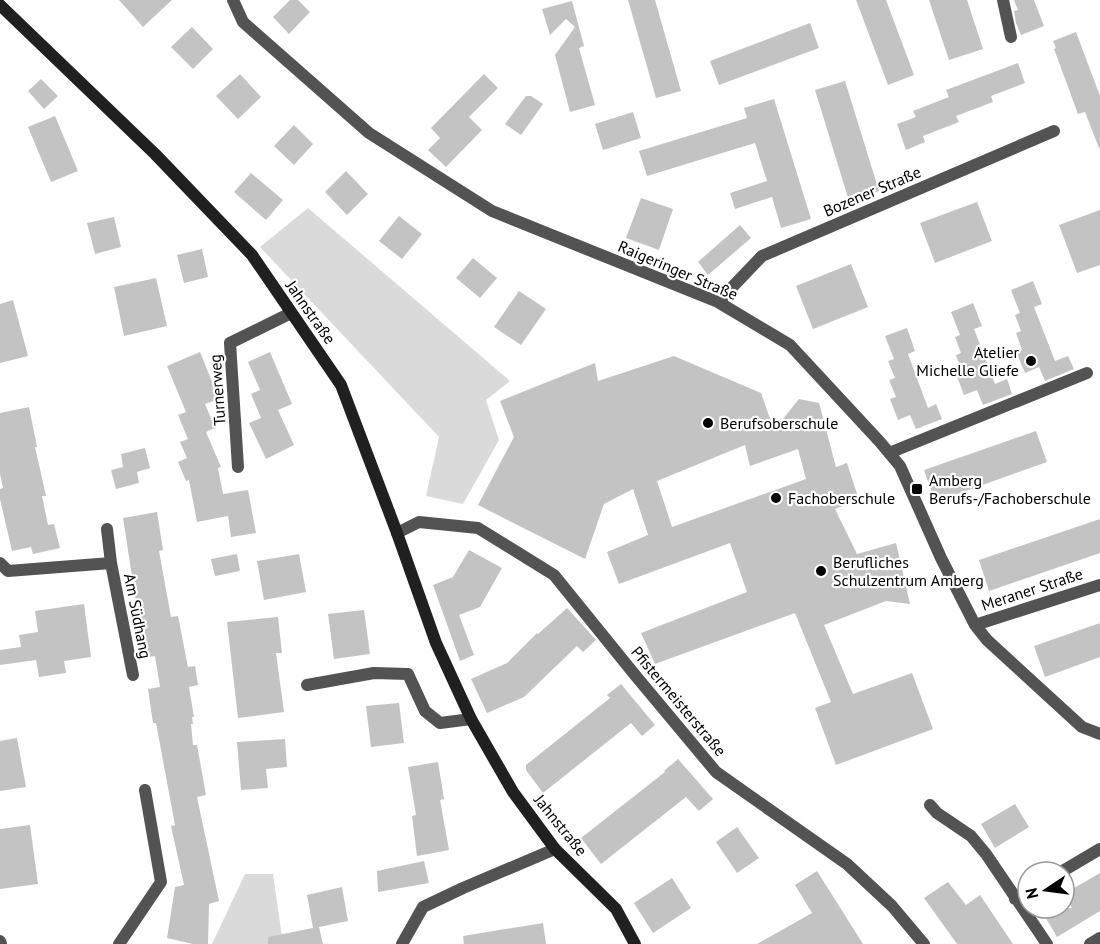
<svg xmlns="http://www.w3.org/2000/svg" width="1100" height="944" font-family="'PT Sans',sans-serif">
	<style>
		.green { fill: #dadada }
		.building { fill: #c3c3c3; fill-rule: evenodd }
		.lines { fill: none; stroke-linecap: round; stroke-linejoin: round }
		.street { stroke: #535353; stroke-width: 12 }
		.secondary { stroke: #202020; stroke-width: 12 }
		.poi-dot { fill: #000; stroke: #fff; stroke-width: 2 }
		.labels { text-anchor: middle; stroke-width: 4.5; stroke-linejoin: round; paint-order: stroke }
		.street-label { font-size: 16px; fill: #000; stroke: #fff }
		.poi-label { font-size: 16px; fill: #000; stroke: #fff; text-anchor: start }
	</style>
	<rect width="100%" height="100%" fill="#fff"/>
	<path class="green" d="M 308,208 L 510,381 L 486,400 L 499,440 L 463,504 L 426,496 L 439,437 L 260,247 Z
		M 245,874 L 273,874 L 283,944 L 212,944 Z"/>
	<path class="building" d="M 119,0 L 172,0 L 143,27 Z
		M 290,0 L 298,0 L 310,12 L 289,34 L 273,17 Z
		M 628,0 L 655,0 L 681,91 L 656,98 Z
		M 856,0 L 886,0 L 914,75 L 888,85 Z
		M 929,0 L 967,0 L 983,49 L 949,60 Z
		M 1014,0 L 1034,0 L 1044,26 L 1021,35 L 1016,23 L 1014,11 L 1018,10 Z
		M 572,1 L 584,46 L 579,48 L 595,105 L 570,112 L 555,55 L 575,27 L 566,19 L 550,35 L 542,9 Z
		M 810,23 L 819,48 L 719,85 L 710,61 Z
		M 192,27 L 213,49 L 193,69 L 171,47 Z
		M 1076,32 L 1100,96 L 1100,148 L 1099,148 L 1085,112 L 1078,114 L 1054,49 L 1056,48 L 1053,41 Z
		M 1018,63 L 1025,83 L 991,96 L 993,102 L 956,116 L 959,122 L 923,136 L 925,142 L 906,150 L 897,124 L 916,117 L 913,111 L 949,97 L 946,90 Z
		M 240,74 L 261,97 L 238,119 L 216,96 Z
		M 484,74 L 498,88 L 469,117 L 482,130 L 446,167 L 428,150 L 440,138 L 431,128 Z
		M 41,79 L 58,96 L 44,109 L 28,91 Z
		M 845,81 L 879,191 L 849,201 L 815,90 Z
		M 526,96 L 531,96 L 543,104 L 521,135 L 505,124 Z
		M 774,99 L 811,219 L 781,228 L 772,197 L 735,209 L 730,193 L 767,181 L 755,143 L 647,176 L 639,151 L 747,118 L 744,108 Z
		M 633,112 L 641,138 L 603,150 L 595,124 Z
		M 55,116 L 78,171 L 51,182 L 28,127 Z
		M 294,125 L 313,144 L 294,165 L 274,146 Z
		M 346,171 L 368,194 L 347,215 L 325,192 Z
		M 251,173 L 283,200 L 266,220 L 234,192 Z
		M 641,198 L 673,209 L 659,250 L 626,238 Z
		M 977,202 L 992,241 L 935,263 L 920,223 Z
		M 1100,210 L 1100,265 L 1077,273 L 1059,225 Z
		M 399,216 L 422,234 L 402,259 L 379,241 Z
		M 114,217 L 121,247 L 95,254 L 87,223 Z
		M 740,225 L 751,238 L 708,275 L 698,262 Z
		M 202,249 L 208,277 L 184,283 L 177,255 Z
		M 473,258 L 497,278 L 480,298 L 456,278 Z
		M 851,264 L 868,307 L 813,329 L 796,286 Z
		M 156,278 L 167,326 L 124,336 L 114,287 Z
		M 1033,281 L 1042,304 L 1034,307 L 1055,361 L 1068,356 L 1074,369 L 1045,381 L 1039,367 L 1025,373 L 1016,352 L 1022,350 L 1016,333 L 1021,331 L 1015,315 L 1020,313 L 1011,290 Z
		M 519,291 L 546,309 L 521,345 L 494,327 Z
		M 13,300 L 28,356 L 0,363 L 0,304 Z
		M 973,303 L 982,326 L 974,329 L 995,384 L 1007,379 L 1012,394 L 983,405 L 977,390 L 964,395 L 956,374 L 962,372 L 956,355 L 961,353 L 955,337 L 960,335 L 951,312 Z
		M 907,328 L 915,351 L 908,354 L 928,408 L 936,404 L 942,419 L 916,429 L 910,415 L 898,420 L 890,399 L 896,397 L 889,380 L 895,378 L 888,361 L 894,359 L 885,336 Z
		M 200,352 L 219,399 L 205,404 L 215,428 L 206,432 L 221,467 L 218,468 L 223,494 L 248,490 L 256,533 L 231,537 L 228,516 L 197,522 L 189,480 L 186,481 L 178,462 L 187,458 L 180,442 L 188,439 L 178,415 L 186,412 L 167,366 Z
		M 270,352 L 292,404 L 278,410 L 294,445 L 266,459 L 249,423 L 261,418 L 251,394 L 260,390 L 248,362 Z
		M 674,356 L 761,393 L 774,430 L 799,399 L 819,403 L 836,467 L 847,463 L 859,500 L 835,509 L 857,554 L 896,543 L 910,604 L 886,601 L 824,625 L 853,694 L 912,673 L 933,729 L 836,765 L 815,708 L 831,702 L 795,613 L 655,664 L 641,633 L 747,592 L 730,543 L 619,584 L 607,552 L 648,535 L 633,489 L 604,504 L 585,559 L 478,505 L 514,437 L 500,401 L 595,363 L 598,381 ZM 745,445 L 750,466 L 798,449 L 806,479 L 672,527 L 657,481 Z
		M 29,407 L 37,447 L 35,447 L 46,496 L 42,496 L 48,525 L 54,524 L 60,548 L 33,554 L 31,547 L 12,551 L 0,499 L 0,489 L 3,488 L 0,474 L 0,413 Z
		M 1036,431 L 1047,462 L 935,502 L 924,470 Z
		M 145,448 L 150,468 L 137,472 L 139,483 L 116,489 L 111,470 L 123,467 L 121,454 Z
		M 157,512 L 163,550 L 159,551 L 171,617 L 178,616 L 188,667 L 195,666 L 198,685 L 189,687 L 194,717 L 192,717 L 193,724 L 191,724 L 193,745 L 197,745 L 206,795 L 197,797 L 219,901 L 209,904 L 208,944 L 193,944 L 167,938 L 175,887 L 184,885 L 171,826 L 175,825 L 156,723 L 153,723 L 148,689 L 160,687 L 155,656 L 148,657 L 136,602 L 123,518 Z
		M 1100,519 L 1100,553 L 989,591 L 979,560 Z
		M 469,550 L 502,568 L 480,607 L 459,615 L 474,655 L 460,661 L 433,585 L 453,577 Z
		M 237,554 L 240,571 L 215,576 L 211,559 Z
		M 299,554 L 306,592 L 264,600 L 257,561 Z
		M 84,604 L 91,657 L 64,661 L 66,673 L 39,677 L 36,660 L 0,665 L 0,650 L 21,647 L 19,635 L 38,632 L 35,611 Z
		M 567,608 L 596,640 L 583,652 L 577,646 L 524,697 L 487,713 L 471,679 L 507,663 L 537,633 L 538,634 Z
		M 364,610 L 370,654 L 334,659 L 328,614 Z
		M 278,617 L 282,653 L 276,653 L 284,712 L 238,718 L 227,622 Z
		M 1100,623 L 1100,657 L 1045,677 L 1034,646 Z
		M 621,684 L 655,725 L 642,736 L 631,723 L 543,793 L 526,770 L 526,765 L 610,698 L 607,695 Z
		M 399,703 L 404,743 L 371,747 L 366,706 Z
		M 17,738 L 26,787 L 0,791 L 0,741 Z
		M 285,739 L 287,767 L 266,769 L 268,788 L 241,790 L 237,742 Z
		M 678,759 L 713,799 L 699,811 L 686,797 L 601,864 L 581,838 L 665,772 L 664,771 Z
		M 438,762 L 444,799 L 440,800 L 449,850 L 417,856 L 412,816 L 416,815 L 408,767 Z
		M 1015,804 L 1029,827 L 995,848 L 981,824 Z
		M 30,825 L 38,884 L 0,889 L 0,829 Z
		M 737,827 L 759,858 L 737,873 L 716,842 Z
		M 424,861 L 429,883 L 378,892 L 377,871 Z
		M 817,871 L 863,944 L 757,944 L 812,913 L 795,885 Z
		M 1100,873 L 1100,911 L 1057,937 L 1040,908 L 1072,908 L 1064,894 Z
		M 672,878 L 691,908 L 653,933 L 634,903 Z
		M 948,882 L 966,905 L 980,895 L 1013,944 L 957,944 L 924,898 Z
		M 342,887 L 348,921 L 319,927 L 323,944 L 268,944 L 268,937 L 313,928 L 307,895 Z
		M 543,923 L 546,944 L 464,944 L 463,936 Z"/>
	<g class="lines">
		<path class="street" d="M 233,0 L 243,22 L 369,133 L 492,211 L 718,302 L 790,345 L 880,442 L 900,466 L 941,558 L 975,625 L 987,640 L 1082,727 L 1100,734
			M 1003,0 L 1011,37
			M 718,302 L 762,256 L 1054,131
			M 889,453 L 1087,373
			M 238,467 L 230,343 L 291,313
			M 107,529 L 111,563
			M 397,533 L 419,522 L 478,528 L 554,575 L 635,675 L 716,772 L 847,864 L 892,906 L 924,944
			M 0,563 L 8,571 L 111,563 L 133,675
			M 975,625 L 1100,585
			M 307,685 L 374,673 L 408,674 L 425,711 L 440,723 L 471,719
			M 930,805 L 937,813 L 971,836 L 986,854 L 1047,944
			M 1061,872 L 1100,849
			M 1015,899 L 1028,891
			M 0,941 L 1,944
			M 119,944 L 161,882 L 145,790
			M 402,944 L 423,907 L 463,888 L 555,849
			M 1090,944 L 1100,938"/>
		<path class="secondary" d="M 0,5 L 155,154 L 252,255 L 341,385 L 397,533 L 436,643 L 471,719 L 513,792 L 555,849 L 616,909 L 635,944"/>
	</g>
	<g class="poi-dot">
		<circle cx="1031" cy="361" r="6"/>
		<circle cx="708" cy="423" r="6"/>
		<rect x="911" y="483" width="12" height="12" rx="3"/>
		<circle cx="776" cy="498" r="6"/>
		<circle cx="821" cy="571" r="6"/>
	</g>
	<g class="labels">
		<g class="street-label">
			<text transform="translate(872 191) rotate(-23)" y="6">Bozener Straße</text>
			<text transform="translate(678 270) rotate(23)" y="6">Raigeringer Straße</text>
			<text transform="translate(311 312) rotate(55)" y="6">Jahnstraße</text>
			<text transform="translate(217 390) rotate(-94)" y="6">Turnerweg</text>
			<text transform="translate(1032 589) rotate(-18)" y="6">Meraner Straße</text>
			<text transform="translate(138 616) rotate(79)" y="6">Am Südhang</text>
			<text transform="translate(679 701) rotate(50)" y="6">Pfistermeisterstraße</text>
			<text transform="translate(561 825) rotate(51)" y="6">Jahnstraße</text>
		</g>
		<g class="poi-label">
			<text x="1019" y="358" text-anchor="end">Atelier<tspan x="1019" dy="18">Michelle Gliefe</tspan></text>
			<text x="720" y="429">Berufsoberschule</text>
			<text x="929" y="486">Amberg<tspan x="929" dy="18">Berufs-/Fachoberschule</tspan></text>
			<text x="788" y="504">Fachoberschule</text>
			<text x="833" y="568">Berufliches<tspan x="833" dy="18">Schulzentrum Amberg</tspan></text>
		</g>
	</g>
	<g transform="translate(1046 890) rotate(257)"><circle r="28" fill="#ffffff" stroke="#999999" stroke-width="1.5"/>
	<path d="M0-4.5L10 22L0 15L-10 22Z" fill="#000000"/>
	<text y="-9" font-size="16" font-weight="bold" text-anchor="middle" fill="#000000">N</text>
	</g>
</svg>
